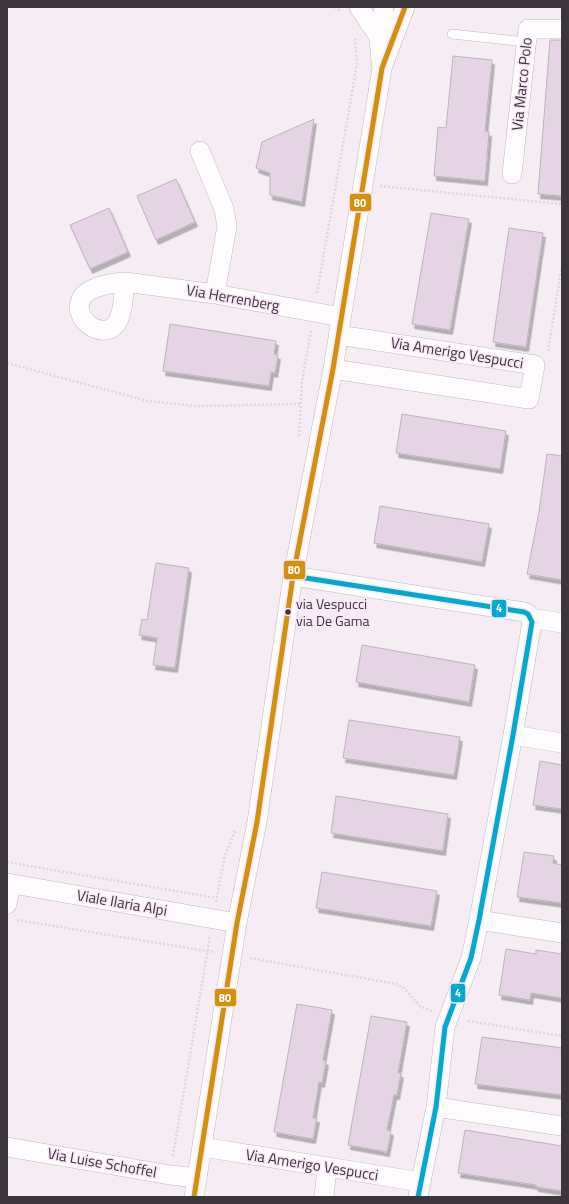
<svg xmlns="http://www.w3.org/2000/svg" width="569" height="1204" font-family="'Titillium Web',sans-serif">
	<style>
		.building { fill: #e5d5e4; stroke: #bcb6bc; filter: url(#shadow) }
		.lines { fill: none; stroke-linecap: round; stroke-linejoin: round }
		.service-casing { stroke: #c0b9c0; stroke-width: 10 }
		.minor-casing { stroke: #c0b9c0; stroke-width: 20 }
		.path { stroke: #dcd9db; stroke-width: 2.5; stroke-dasharray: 2 2; stroke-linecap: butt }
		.service { stroke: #fefcfd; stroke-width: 9 }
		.minor { stroke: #fefcfd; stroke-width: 19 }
		.bus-1-casing { stroke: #f9e8f7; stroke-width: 8 }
		.bus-2-casing { stroke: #f9e8f7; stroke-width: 8 }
		.bus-1 { stroke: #00a9ce; stroke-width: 5 }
		.bus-2 { stroke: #d2900c; stroke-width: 5 }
		.bus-dot { fill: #3c363c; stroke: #f9e8f7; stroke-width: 1.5 }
		.labels { text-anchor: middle; stroke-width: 3; stroke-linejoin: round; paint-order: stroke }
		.bus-label { font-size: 14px; fill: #3c363c; stroke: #f9e8f7; text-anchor: start }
		.street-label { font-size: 15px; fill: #3c363c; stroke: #f9e8f7 }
		.line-badge { stroke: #f9e8f7; stroke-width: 1.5 }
		.badge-label { font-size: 11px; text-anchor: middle; font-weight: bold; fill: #fff }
	</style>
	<defs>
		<filter id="shadow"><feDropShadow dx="2.5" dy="4.5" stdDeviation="0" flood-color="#0004"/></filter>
	</defs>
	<rect width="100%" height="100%" fill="#f5ecf4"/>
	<path class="building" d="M 550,40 L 562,40 L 562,196 L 538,194 Z
		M 453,56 L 492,60 L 485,131 L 489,132 L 485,181 L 434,176 L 438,127 L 446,128 Z
		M 314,119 L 302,202 L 270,195 L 270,173 L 256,168 L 262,142 Z
		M 176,179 L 195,222 L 156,240 L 137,196 Z
		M 109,208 L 128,252 L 90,269 L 70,225 Z
		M 431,213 L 469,219 L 450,330 L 412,324 Z
		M 509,228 L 543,233 L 526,347 L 493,342 Z
		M 170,324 L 276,341 L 274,354 L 278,355 L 275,373 L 271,372 L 269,386 L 163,371 Z
		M 402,414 L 506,431 L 500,469 L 396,453 Z
		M 547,454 L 562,456 L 562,580 L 527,574 L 539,512 Z
		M 380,506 L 489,524 L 482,562 L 374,543 Z
		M 156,563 L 189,568 L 175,668 L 153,665 L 157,638 L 139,635 L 142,619 L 147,620 Z
		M 362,645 L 475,665 L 469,702 L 356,682 Z
		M 349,720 L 460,737 L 454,775 L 343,758 Z
		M 540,761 L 562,765 L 562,809 L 533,805 Z
		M 336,796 L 448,814 L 443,851 L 331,833 Z
		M 524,852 L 554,856 L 553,863 L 562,865 L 562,903 L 517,897 Z
		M 322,872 L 437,891 L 431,926 L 316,908 Z
		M 506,949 L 536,954 L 536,950 L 562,954 L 562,998 L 531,993 L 530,1000 L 499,995 Z
		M 297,1004 L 332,1010 L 323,1060 L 326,1061 L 322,1083 L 319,1082 L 313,1118 L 317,1118 L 313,1139 L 274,1132 Z
		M 371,1016 L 407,1022 L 398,1073 L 401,1073 L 397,1095 L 394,1095 L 387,1130 L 391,1131 L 387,1152 L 348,1145 Z
		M 482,1037 L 562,1048 L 562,1095 L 475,1084 Z
		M 465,1130 L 562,1146 L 562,1191 L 536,1187 L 536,1185 L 458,1173 Z"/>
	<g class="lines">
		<g class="service-casing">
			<path id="service" d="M 452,34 L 526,42"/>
		</g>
		<g class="minor-casing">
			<path id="minor" d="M 359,7 L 379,37
				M 381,63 L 379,37 L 384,7
				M 200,151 L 224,209 L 227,226 L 215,294
				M 512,174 L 528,29 L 562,29
				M 125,282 C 123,294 124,310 118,321 C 104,346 66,315 84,295 C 93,286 113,283 125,282 L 215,294 L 341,317
				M 333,369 L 529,399 L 535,365 L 338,335
				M 293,576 L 524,612 L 528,614 L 532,622 L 513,735 L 479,920 L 471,958 L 445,1027 L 436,1107 L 418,1197
				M 531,618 L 562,623
				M 513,735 L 562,743
				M 7,883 L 237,923
				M 7,904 L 11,884
				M 479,920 L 562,933
				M 436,1107 L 562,1126
				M 7,1147 L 170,1175 L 197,1178
				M 203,1147 L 421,1182
				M 194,1197 L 237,923 L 257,822 L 293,576 L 333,369 L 382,68 L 405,7
				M 324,1197 L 327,1168"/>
		</g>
		<path class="path" d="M 335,7 L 341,12
			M 380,186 L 562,204
			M 317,293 L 357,64 L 355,38
			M 548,351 L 562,265
			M 7,363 L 148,401 L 196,406 L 301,404
			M 299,436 L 302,382 L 311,330
			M 7,862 L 216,898
			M 216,902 L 225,855 L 235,831
			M 17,920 L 213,952
			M 250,958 L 396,984 L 404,988 L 420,1006 L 432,1011
			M 468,1021 L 562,1036
			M 173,1156 L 210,936"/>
		<use href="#service" class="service"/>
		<use href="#minor" class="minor"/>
		<g class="bus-1-casing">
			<path id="bus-1" d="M 293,576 L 524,612 L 528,614 L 532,622 L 513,735 L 479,920 L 471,958 L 445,1027 L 436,1107 L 418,1197"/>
		</g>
		<g class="bus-2-casing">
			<path id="bus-2" d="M 194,1197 L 237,923 L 257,822 L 293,576 L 333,369 L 382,68 L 405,7"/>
		</g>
		<use href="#bus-1" class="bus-1"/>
		<use href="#bus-2" class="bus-2"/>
	</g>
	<circle class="bus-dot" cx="288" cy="612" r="3.5"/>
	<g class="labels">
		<g class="bus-label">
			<text x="296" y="609">via Vespucci<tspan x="296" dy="17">via De Gama</tspan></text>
		</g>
		<g class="street-label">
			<text transform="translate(522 84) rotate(-84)" y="5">Via Marco Polo</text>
			<text transform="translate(233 298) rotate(10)" y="5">Via Herrenberg</text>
			<text transform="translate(457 353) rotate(9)" y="5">Via Amerigo Vespucci</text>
			<text transform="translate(122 903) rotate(10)" y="5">Viale Ilaria Alpi</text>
			<text transform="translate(102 1163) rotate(10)" y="5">Via Luise Schoffel</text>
			<text transform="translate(312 1165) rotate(9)" y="5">Via Amerigo Vespucci</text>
		</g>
	</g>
	<g class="line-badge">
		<rect x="349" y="193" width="23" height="19" rx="4" fill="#d2900c"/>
		<rect x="283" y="560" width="23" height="20" rx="4" fill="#d2900c"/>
		<rect x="491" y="599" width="16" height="19" rx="4" fill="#00a9ce"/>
		<rect x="450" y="983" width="16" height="20" rx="4" fill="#00a9ce"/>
		<rect x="214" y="988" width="23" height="19" rx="4" fill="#d2900c"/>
	</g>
	<g class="badge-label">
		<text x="360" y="207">80</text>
		<text x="294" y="574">80</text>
		<text x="499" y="612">4</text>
		<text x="458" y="997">4</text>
		<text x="225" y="1002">80</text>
	</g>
	<rect width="569" height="1204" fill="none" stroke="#3c363c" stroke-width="16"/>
</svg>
